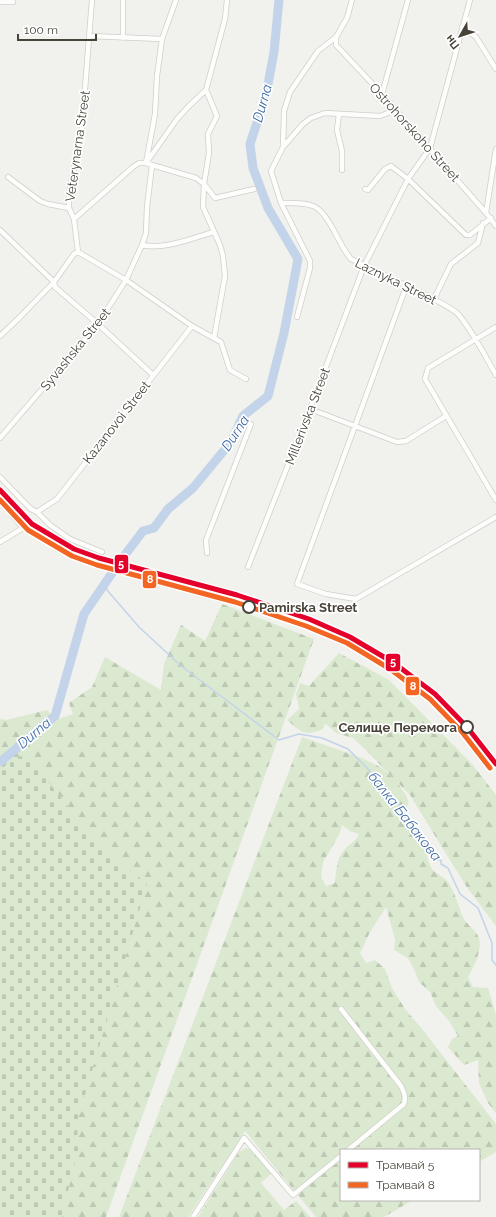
<svg xmlns="http://www.w3.org/2000/svg" width="496" height="1217" font-family="Raleway,sans-serif">
	<style>
		.forest { fill: url(#forest-firs); fill-rule: evenodd }
		.cemetery { fill: url(#cemetery-stones) }
		.lines { fill: none; stroke-linecap: round; stroke-linejoin: round }
		.stream { stroke: #c3d4ea; stroke-width: 1.5 }
		.river { stroke: #c3d4ea; stroke-width: 9 }
		.street-casing { stroke: #cfcfca; stroke-width: 6 }
		.street { stroke: #fdfdfc; stroke-width: 4.5 }
		.tram-1-casing { stroke: #fff; stroke-width: 8 }
		.tram-2-casing { stroke: #fff; stroke-width: 8 }
		.tram-1 { stroke: #e4002b; stroke-width: 5 }
		.tram-2 { stroke: #f26522; stroke-width: 5 }
		.stop-dot { fill: #fff; stroke: #474339; stroke-width: 2 }
		.labels { text-anchor: middle; stroke-width: 3.5; stroke-linejoin: round; paint-order: stroke }
		.street-label { font-size: 13px; fill: #474339; stroke: #fff }
		.stop-label { font-size: 13px; font-weight: bold; fill: #474339; stroke: #fff; text-anchor: start }
		.water-label { font-size: 14px; font-style: italic; fill: #3f6ba6; stroke: #fff }
		.line-badge { stroke: #fff; stroke-width: 1.5 }
		.badge-label { font-size: 11px; text-anchor: middle; font-weight: bold; fill: #fff }
	</style>
	<defs>
		<pattern id="forest-firs" width="22" height="20" patternUnits="userSpaceOnUse"><rect width="22" height="20" fill="#dbe9d0"/><path d="M5 1l3.5 6h-7zM16 11l3.5 6h-7z" fill="#bdc9b3"/></pattern>
		<pattern id="cemetery-stones" width="16" height="16" patternUnits="userSpaceOnUse"><rect width="16" height="16" fill="#dbe9d0"/><path d="M2 7V4a2 2 0 0 1 4 0v3zM10 15v-3a2 2 0 0 1 4 0v3z" fill="#bdc9b3"/></pattern>
	</defs>
	<rect width="100%" height="100%" fill="#f1f1ed"/>
	<path class="forest" d="M 222,604 L 314,639 L 106,1217 L 0,1217 L 0,719 L 6,720 L 47,710 L 56,720 L 73,714 L 69,703 L 92,687 L 105,657 L 161,690 L 164,664 L 181,625 L 205,641 Z
		M 339,653 L 389,680 L 473,765 L 496,795 L 496,926 L 466,886 L 410,795 L 396,781 C 400,787 406,793 408,800 C 409,803 407,806 407,809 C 406,822 416,830 426,837 C 428,847 425,858 431,867 C 435,874 443,876 447,881 C 455,891 458,906 463,917 C 466,924 473,928 477,934 C 485,945 474,967 468,977 L 473,987 L 488,988 L 496,1015 L 496,1113 L 488,1103 L 479,1083 L 478,1060 L 464,1065 L 448,1047 L 452,1039 L 458,1036 L 449,1021 L 436,1006 L 430,992 L 419,982 L 415,971 L 408,958 L 394,950 L 395,939 L 386,907 L 370,932 L 360,953 L 366,963 L 375,960 L 385,969 L 392,988 L 405,1009 L 422,1029 L 496,1124 L 496,1152 L 479,1162 L 479,1150 L 341,1150 L 341,1200 L 413,1200 L 384,1217 L 316,1217 L 245,1131 L 188,1217 L 119,1217 L 302,737 L 362,758 L 382,768 L 393,778 L 365,749 L 353,738 L 336,733 L 325,723 L 323,729 C 305,737 301,732 287,720 L 299,709 L 296,694 L 300,683 L 309,686 ZM 342,825 L 350,831 L 359,834 C 354,844 351,842 344,850 C 337,858 336,871 335,883 L 326,886 L 321,877 L 323,862 L 339,835 Z
		M 246,1148 L 253,1150 L 272,1173 L 261,1183 L 284,1210 L 296,1201 L 310,1217 L 198,1217 L 239,1152 Z"/>
	<path class="cemetery" d="M 24,755 L 35,764 L 94,841 L 147,884 L 77,1122 L 78,1149 L 62,1217 L 0,1217 L 0,772 L 9,761 Z"/>
	<g class="lines">
		<path class="stream" d="M 105,583 L 107,590 L 139,627 L 180,665 L 279,740 L 299,734 L 322,738 L 348,749 L 384,785 L 419,831 L 427,847 L 435,854 L 435,860 L 441,860 L 441,864 L 448,868 L 460,894 L 478,908 L 492,943 L 492,960 L 496,965"/>
		<path class="river" d="M 0,762 L 55,716 L 84,614 L 121,560 L 143,531 L 154,528 L 168,509 L 193,488 L 231,442 L 243,416 L 268,396 L 284,333 L 298,259 L 268,208 L 253,168 L 250,144 L 266,95 L 274,52 L 279,0"/>
		<g class="street-casing">
			<path id="street" d="M 352,0 L 347,18 L 336,37 L 336,45 L 382,94 L 486,213 L 496,226
				M 0,2 L 13,2 L 13,0
				M 462,27 L 476,37 L 496,69
				M 90,36 L 162,39
				M 123,38 L 123,0
				M 382,94 L 408,0
				M 339,114 L 337,130 L 342,151 L 342,170
				M 283,147 L 284,111 L 290,92 L 318,51 L 336,37
				M 152,165 L 196,178 L 204,184 L 215,198 L 254,189
				M 8,177 L 40,201 L 48,204 L 69,208
				M 365,189 L 368,190 L 385,169 L 391,166 L 408,179 L 466,235 L 470,235 L 491,218
				M 281,203 C 291,203 303,202 313,206 C 329,212 339,246 351,259 L 434,299 C 442,304 452,308 458,314 C 472,330 485,356 496,375
				M 486,213 L 496,149
				M 74,219 L 133,167 L 139,163 L 146,163 L 177,119 L 188,107 L 206,90
				M 0,230 L 54,282 L 55,287 L 98,324 L 153,375
				M 142,245 C 166,250 192,238 214,232
				M 78,252 L 126,280 L 192,326 L 221,342 L 230,370 L 246,379
				M 406,287 L 297,584 L 326,594 L 356,599 L 496,517
				M 434,299 L 451,264 L 478,243 L 483,223
				M 297,317 L 310,268 L 310,261 L 281,203 L 271,171 L 283,147 L 303,124 L 311,118 L 325,113 L 380,116 L 388,113 L 393,107
				M 496,327 L 428,368 L 425,379 L 496,500
				M 0,336 L 19,318 L 54,282 L 74,254 L 78,252 L 74,219 L 69,208 L 69,194 L 82,127 L 92,0
				M 214,338 L 225,276 L 223,256 L 220,245 L 203,207 L 204,184 L 209,153 L 208,134 L 217,116 L 206,90 L 225,19 L 227,0
				M 310,409 L 397,442 L 406,441 L 446,416
				M 0,438 L 98,324 L 126,280 L 142,245 L 146,233 L 147,207 L 152,165 L 146,163 L 155,114 L 157,76 L 162,39 L 176,0
				M 0,477 L 22,500 L 31,509 L 37,512 L 50,525 L 70,539 L 102,552
				M 0,500 L 23,528 L 0,542
				M 37,512 L 57,499 L 192,326
				M 207,553 L 206,540 L 251,424
				M 248,567 L 310,409 L 364,266 L 408,179 L 430,148 L 470,0
				M 341,1009 L 401,1086 C 404,1092 406,1097 404,1104 L 348,1150
				M 193,1217 L 244,1138 L 293,1195 L 341,1156"/>
		</g>
		<use href="#street" class="street"/>
		<g class="tram-1-casing">
			<path id="tram-1" d="M 0,490 L 32,524 L 74,549 L 99,558 L 237,595 L 309,619 L 350,637 L 394,663 L 435,694 L 467,727 L 496,764"/>
		</g>
		<g class="tram-2-casing">
			<path id="tram-2" d="M 0,500 L 28,530 L 72,556 L 97,565 L 235,602 L 306,626 L 347,643 L 390,669 L 430,699 L 462,732 L 490,768"/>
		</g>
		<use href="#tram-1" class="tram-1"/>
		<use href="#tram-2" class="tram-2"/>
	</g>
	<g class="stop-dot">
		<circle cx="249" cy="607" r="6"/>
		<circle cx="467" cy="727" r="6"/>
	</g>
	<g class="labels">
		<g class="street-label">
			<text transform="translate(415 132) rotate(48)" y="5">Ostrohorskoho Street</text>
			<text transform="translate(77 146) rotate(-82)" y="5">Veterynarna Street</text>
			<text transform="translate(396 281) rotate(26)" y="5">Laznyka Street</text>
			<text transform="translate(75 349) rotate(-51)" y="5">Syvashska Street</text>
			<text transform="translate(307 416) rotate(-69)" y="5">Millerivska Street</text>
			<text transform="translate(116 422) rotate(-52)" y="5">Kazanovoi Street</text>
		</g>
		<g class="stop-label">
			<text x="259" y="612">Pamirska Street</text>
			<text x="457" y="732" text-anchor="end">Селище Перемога</text>
		</g>
		<g class="water-label">
			<text transform="translate(262 103) rotate(-75)" y="5">Durna</text>
			<text transform="translate(235 433) rotate(-57)" y="5">Durna</text>
			<text transform="translate(34 733) rotate(-40)" y="5">Durna</text>
			<text transform="translate(405 816) rotate(52)" y="5">балка Бабакова</text>
		</g>
	</g>
	<g class="line-badge">
		<rect x="114" y="554" width="15" height="20" rx="4" fill="#e4002b"/>
		<rect x="142" y="570" width="15" height="19" rx="4" fill="#f26522"/>
		<rect x="385" y="653" width="16" height="19" rx="4" fill="#e4002b"/>
		<rect x="405" y="676" width="15" height="20" rx="4" fill="#f26522"/>
	</g>
	<g class="badge-label">
		<text x="121" y="568">5</text>
		<text x="150" y="583">8</text>
		<text x="393" y="666">5</text>
		<text x="413" y="690">8</text>
	</g>
	<rect x="340" y="1149" width="140" height="52" fill="#ffffff" stroke="#b5b4b0"/>
	<rect x="348" y="1162" width="20" height="6" fill="#e4002b" stroke="#b5b4b0"/>
	<text x="376" y="1169" font-size="12" fill="#474339">Трамвай 5</text>
	<rect x="348" y="1182" width="20" height="6" fill="#f26522" stroke="#b5b4b0"/>
	<text x="376" y="1189" font-size="12" fill="#474339">Трамвай 8</text>
	<g transform="translate(460 36) rotate(231)" stroke="#ffffff" stroke-width="3" paint-order="stroke">
	<path d="M0-3L7 15L0 10L-7 15Z" fill="#474339"/>
	<text y="-6" font-size="11" font-weight="bold" text-anchor="middle" fill="#474339">Пн</text>
	</g>
	<path d="M18 34v6h78v-6" fill="none" stroke="#474339" stroke-width="2"/>
	<text x="24" y="34" font-size="12" fill="#474339" stroke="#ffffff" stroke-width="3" paint-order="stroke">100 m</text>
</svg>
